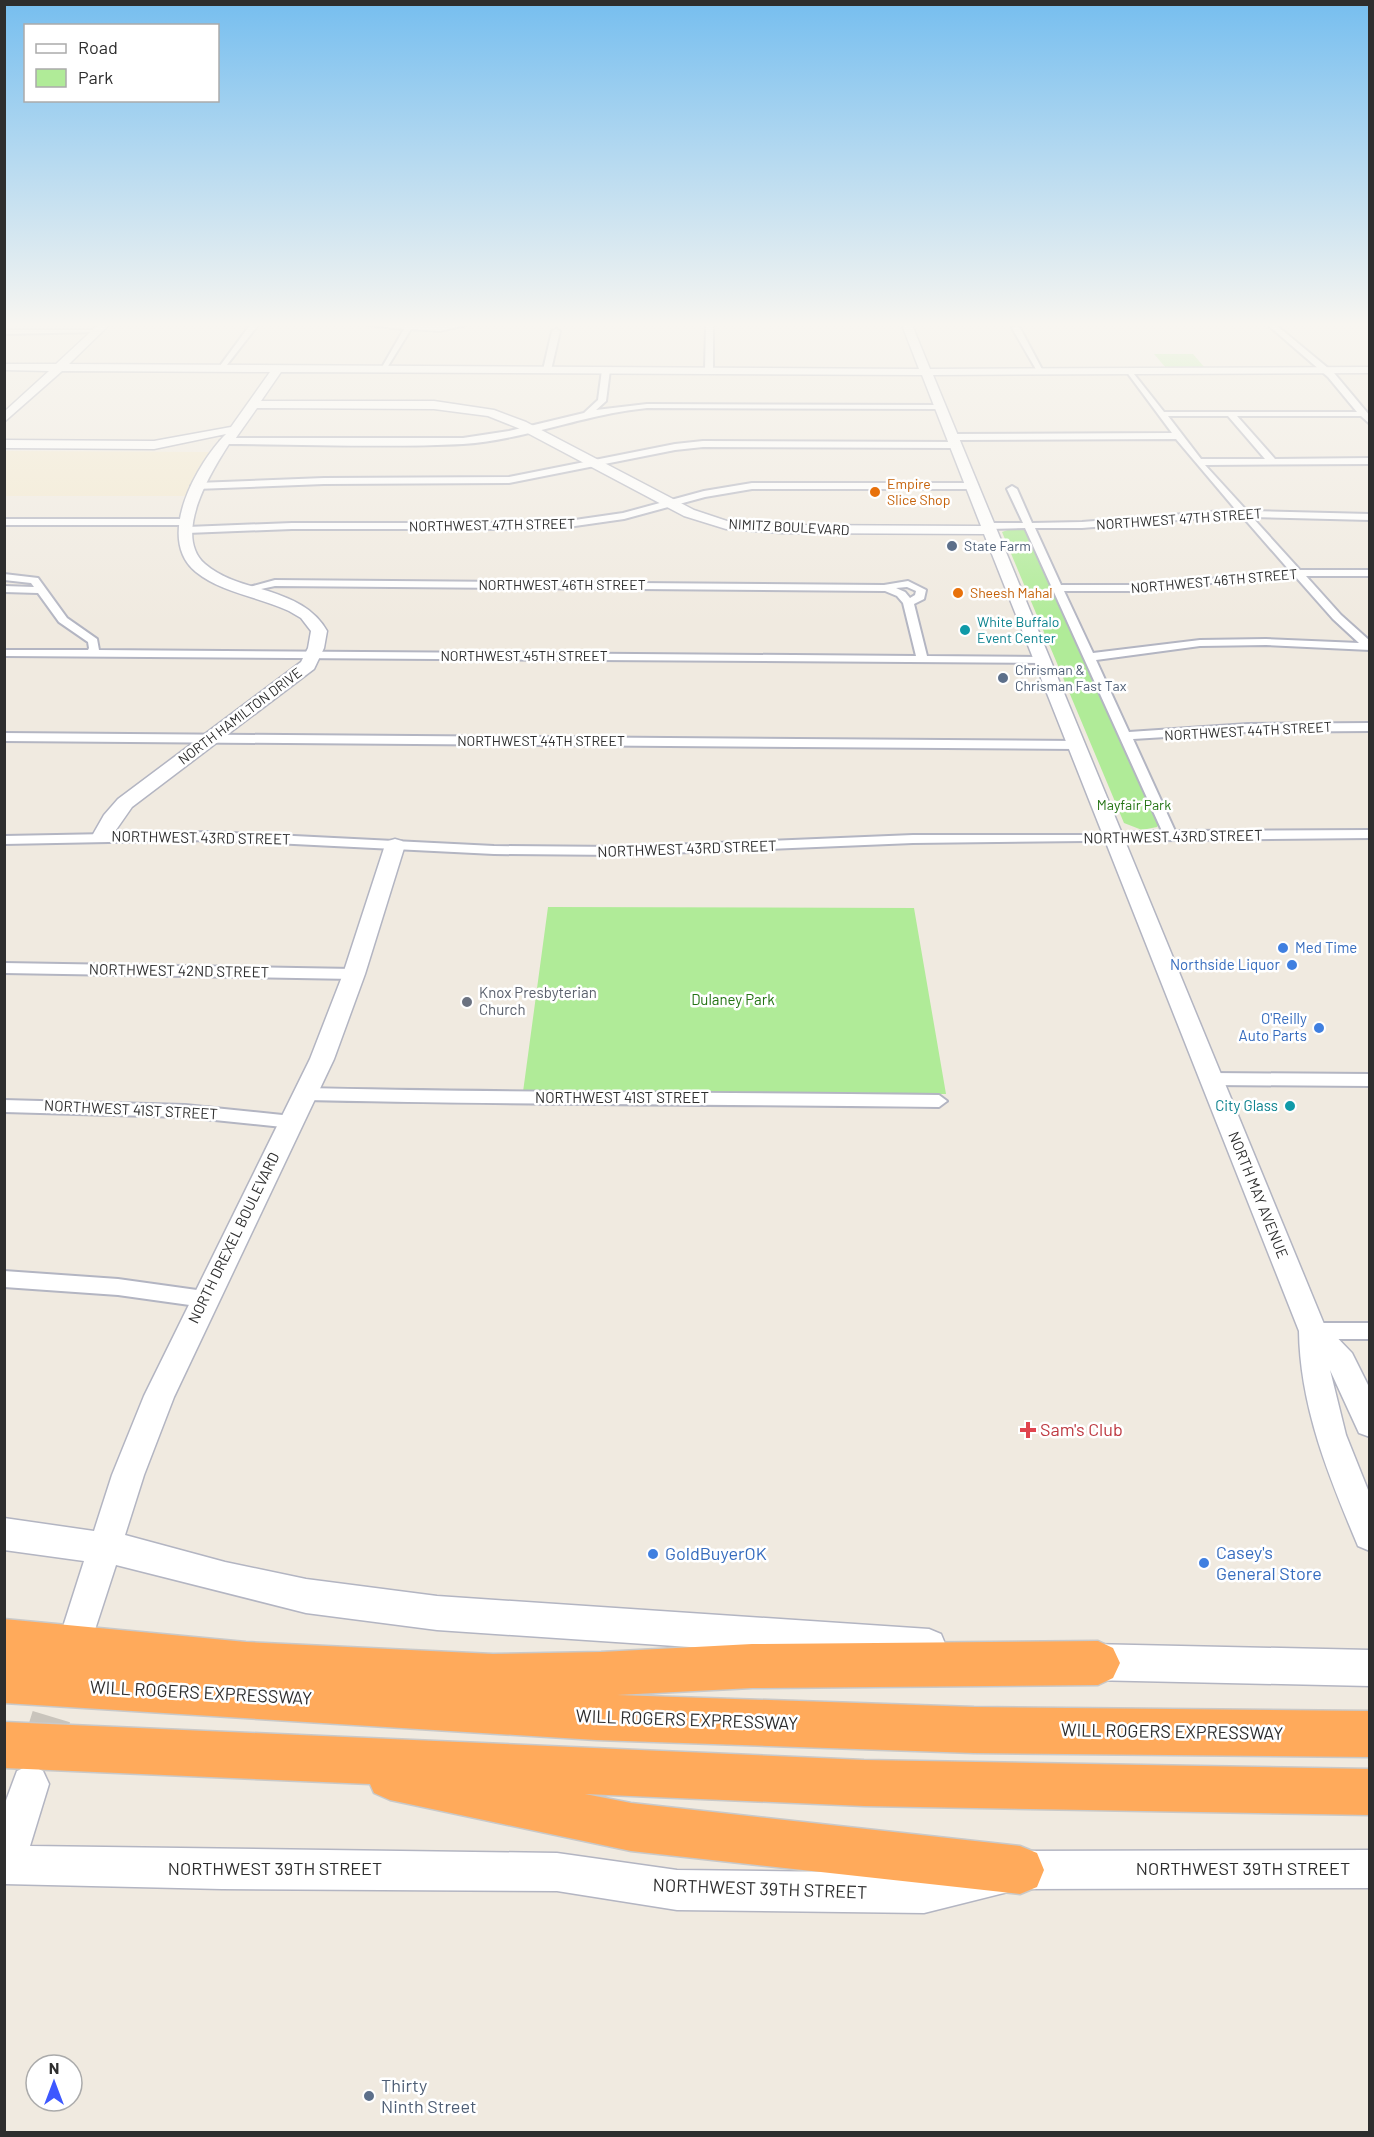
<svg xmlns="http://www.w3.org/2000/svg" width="1374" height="2137" font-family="Barlow,sans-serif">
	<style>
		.education { fill: #f2e8ce }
		.green { fill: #b0eb98 }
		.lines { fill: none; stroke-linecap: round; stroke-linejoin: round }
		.secondary-tunnel { stroke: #c9c4bc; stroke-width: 39; stroke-dasharray: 39 20; stroke-linecap: butt }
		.street-casing { stroke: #b3b5c2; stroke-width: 4 }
		.secondary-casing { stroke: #b3b5c2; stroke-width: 3 }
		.highway-casing { stroke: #c9c9c9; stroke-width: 3 }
		.street { fill: #fff; fill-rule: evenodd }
		.secondary { fill: #fff; fill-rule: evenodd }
		.highway { fill: #ffaa5b; fill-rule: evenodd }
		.food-dot { fill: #e8710a; stroke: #fff; stroke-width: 2 }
		.service-dot { fill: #5c6f8a; stroke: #fff; stroke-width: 2 }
		.culture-dot { fill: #0f9aa8; stroke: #fff; stroke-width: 2 }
		.shop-dot { fill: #3f7fe0; stroke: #fff; stroke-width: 2 }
		.worship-dot { fill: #6b7280; stroke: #fff; stroke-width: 2 }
		.health-dot { fill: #e0444e; stroke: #fff; stroke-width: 2 }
		.labels { text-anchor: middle; stroke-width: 5; stroke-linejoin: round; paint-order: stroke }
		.far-food-label { font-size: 14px; fill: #c56008; stroke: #fff; text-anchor: start }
		.far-street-label { font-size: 14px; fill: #2e2e2e; stroke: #fff }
		.far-service-label { font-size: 14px; fill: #4e5e75; stroke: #fff; text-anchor: start }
		.far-culture-label { font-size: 14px; fill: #0d838f; stroke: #fff; text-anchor: start }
		.far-park-label { font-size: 14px; fill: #247414; stroke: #fff }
		.street-label { font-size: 15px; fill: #2e2e2e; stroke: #fff }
		.shop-label { font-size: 15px; fill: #366cbe; stroke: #fff; text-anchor: end }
		.worship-label { font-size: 15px; fill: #5b616d; stroke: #fff; text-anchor: start }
		.park-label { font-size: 15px; fill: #247414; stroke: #fff }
		.culture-label { font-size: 15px; fill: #0d838f; stroke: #fff; text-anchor: end }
		.near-health-label { font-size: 18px; fill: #be3a42; stroke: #fff; text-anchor: start }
		.near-shop-label { font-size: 18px; fill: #366cbe; stroke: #fff; text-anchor: start }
		.near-street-label { font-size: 18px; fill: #2e2e2e; stroke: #fff }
		.near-service-label { font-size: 18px; fill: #4e5e75; stroke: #fff; text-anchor: start }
	</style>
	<rect width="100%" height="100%" fill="#f0eae0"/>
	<path class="education" d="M 5,451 L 209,452 L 212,453 L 187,496 L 5,496 Z"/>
	<path class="green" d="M 1154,354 L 1193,354 L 1205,368 L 1166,368 Z
		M 1013,528 L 1027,530 L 1159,824 L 1157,827 L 1142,830 L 1124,823 L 1002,532 Z
		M 548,907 L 914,908 L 946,1094 L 523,1092 Z"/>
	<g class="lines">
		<path class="secondary-tunnel" d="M 40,1754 L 64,1675"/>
		<g class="street-casing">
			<path id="street" d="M 250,325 L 258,325 L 223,370 L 217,370 Z
				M 368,325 L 466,325 L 440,331 L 411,329 L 385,371 L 381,369 L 404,329 Z
				M 706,325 L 713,325 L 713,370 L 709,372 L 705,370 Z
				M 1268,325 L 1276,325 L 1334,373 L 1370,416 L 1370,424 L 1361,416 L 1237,416 L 1275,459 L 1370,458 L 1370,464 L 1205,465 L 1247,511 L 1370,514 L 1370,520 L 1252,517 L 1300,570 L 1370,570 L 1370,576 L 1306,576 L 1341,615 L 1370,641 L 1370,650 L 1266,645 L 1200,646 L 1096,660 L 1129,732 L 1248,724 L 1370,723 L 1370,731 L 1248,732 L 1133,739 L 1175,831 L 1370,830 L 1370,838 L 913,843 L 619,855 L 494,854 L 213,840 L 4,844 L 4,836 L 213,832 L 494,846 L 619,847 L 913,835 L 1085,835 L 1162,831 L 1025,528 L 989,529 L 984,526 L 989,523 L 1023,523 L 1007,489 L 1012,486 L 1017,489 L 1032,523 L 1082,522 L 1236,510 L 1176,439 L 953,440 L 949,437 L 953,434 L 1172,433 L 1126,371 L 1130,369 L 1164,412 L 1357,412 L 1328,377 ZM 1168,416 L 1228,416 L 1265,459 L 1201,459 ZM 1227,516 L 1242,516 L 1290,571 L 1148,585 L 1061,585 L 1035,528 L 1082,528 ZM 1295,576 L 1333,619 L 1359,643 L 1266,639 L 1200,640 L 1093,653 L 1064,591 L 1148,591 L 1227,581 Z
				M 1016,326 L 1020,328 L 1044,373 L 1037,371 L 1012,328 Z
				M 556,329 L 560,331 L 551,370 L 547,372 L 543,370 L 552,331 Z
				M 4,330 L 96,330 L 100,332 L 4,334 Z
				M 606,368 L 610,370 L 606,401 L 596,410 L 647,404 L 941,405 L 945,407 L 941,409 L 647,408 C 584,414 525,440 463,444 C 385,448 302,444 224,444 L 220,441 L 224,438 L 463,438 L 509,431 L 584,413 L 598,400 L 602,370 Z
				M 703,441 L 956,442 L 960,445 L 956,448 L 703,447 L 675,450 L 509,483 L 324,484 L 196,489 L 191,486 L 196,483 L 324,478 L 509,477 L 675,444 Z
				M 752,483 L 973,483 L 978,486 L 973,489 L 752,489 L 705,497 L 624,519 L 554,529 L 292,529 L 187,533 L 182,530 L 187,527 L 292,523 L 554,523 L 623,513 L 704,491 Z
				M 4,519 L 187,519 L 192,522 L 187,525 L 4,525 Z
				M 4,574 L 38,578 L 67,618 L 97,639 L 99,650 L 916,656 L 903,603 L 897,596 L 885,591 L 275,586 L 247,592 L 242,589 L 275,580 L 884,585 L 908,581 L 926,590 L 924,599 L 914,604 L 927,656 L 1043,657 L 1049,660 L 1043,663 L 4,656 L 4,650 L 88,650 L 89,648 L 88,642 L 59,622 L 38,593 L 4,592 L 4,586 L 34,587 L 31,583 L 4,580 ZM 907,587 L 916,591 L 915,595 L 910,598 L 905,592 L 896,588 Z
				M 4,733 L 1077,741 L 1083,745 L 1077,749 L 4,741 Z
				M 4,963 L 354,969 L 362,974 L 354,979 L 4,973 Z
				M 1211,1073 L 1370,1074 L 1370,1086 L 1211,1085 L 1203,1079 Z
				M 306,1088 C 517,1093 728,1092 939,1095 L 947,1101 L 939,1107 C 728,1104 517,1105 306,1100 L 298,1094 Z
				M 4,1100 L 185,1105 L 292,1116 L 298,1118 L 301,1122 L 298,1126 L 292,1128 L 185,1117 L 4,1112 Z
				M 4,1271 L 118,1279 L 204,1291 L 211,1293 L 214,1299 L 211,1305 L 204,1307 L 118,1295 L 4,1287 Z
				M 1313,1323 L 1370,1323 L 1370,1339 L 1313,1339 L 1306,1337 L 1303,1331 L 1306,1325 Z"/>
		</g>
		<g class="secondary-casing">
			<path id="secondary" d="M 98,325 L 109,325 L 69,364 L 919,369 L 902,325 L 912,325 L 930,369 L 1370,367 L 1370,373 L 933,375 L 1324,1324 L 1352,1353 L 1370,1389 L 1370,1437 L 1359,1433 L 1330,1370 L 1346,1435 L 1370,1495 L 1370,1551 L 1358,1546 C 1329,1477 1300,1407 1299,1331 L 984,534 L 782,533 L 726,529 L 684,516 L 518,428 L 488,416 L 434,409 L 257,408 L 233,442 L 229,444 C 211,472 172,535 205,564 C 222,579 247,585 268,591 C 292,599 314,608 327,631 L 324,648 L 314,669 L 132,807 L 109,840 L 102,842 L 92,836 L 104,815 L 118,799 L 301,662 L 308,648 L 311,631 L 301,618 L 289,611 C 260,597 222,593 196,572 C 154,538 198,462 226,434 L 154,449 L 4,448 L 4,440 L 154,441 L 231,427 L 270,372 L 62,371 L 4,422 L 4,412 L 49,371 L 4,370 L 4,364 L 56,364 ZM 281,372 L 922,375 L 981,526 L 782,525 L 727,521 L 694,510 L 526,422 L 494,410 L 434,401 L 261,401 Z
				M 395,839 L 402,841 L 405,845 L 365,974 L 334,1059 L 174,1397 L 144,1475 L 125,1535 L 225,1562 L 306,1579 L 437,1596 L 929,1629 L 941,1634 L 946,1646 L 941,1658 L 929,1663 L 437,1630 L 306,1613 L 116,1565 L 90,1645 L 78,1650 L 66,1645 L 61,1633 L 84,1561 L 4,1550 L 4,1518 L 94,1531 L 112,1475 L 144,1396 L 310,1059 L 343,974 L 385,845 L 388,841 Z
				M 1089,1644 L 1370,1650 L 1370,1686 L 1089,1680 L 1077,1674 L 1071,1662 L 1077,1650 Z
				M 30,1765 L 43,1771 L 49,1784 L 30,1846 L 557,1853 L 677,1870 L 924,1873 L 1020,1851 L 1370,1850 L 1370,1888 L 1020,1889 L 924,1913 L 677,1910 L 557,1891 L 222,1889 L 4,1884 L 4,1806 L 17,1771 Z"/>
		</g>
		<g class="highway-casing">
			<path id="highway" d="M 4,1619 L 246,1642 L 493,1654 L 601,1652 L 752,1644 L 1098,1641 L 1113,1648 L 1120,1663 L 1113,1678 L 1098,1685 L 752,1688 L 617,1695 L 974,1707 L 1370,1711 L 1370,1757 L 974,1753 L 596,1740 L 4,1703 Z
				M 4,1722 L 864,1760 L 1370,1769 L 1370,1815 L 864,1806 L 585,1794 L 631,1803 L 1020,1846 L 1037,1853 L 1044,1870 L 1037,1887 L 1020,1894 L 631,1851 L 390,1800 L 374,1793 L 370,1784 L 4,1768 Z"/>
		</g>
		<use href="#street" class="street"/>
		<use href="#secondary" class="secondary"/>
		<use href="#highway" class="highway"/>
	</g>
	<linearGradient id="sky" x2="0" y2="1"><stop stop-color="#76beef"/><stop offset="0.52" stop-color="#f8f6f1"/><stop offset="1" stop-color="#f8f6f1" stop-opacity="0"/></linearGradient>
	<rect width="1374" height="624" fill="url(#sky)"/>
	<g class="food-dot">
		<circle cx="875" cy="492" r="6"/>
		<circle cx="958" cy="593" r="6"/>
	</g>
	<g class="service-dot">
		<circle cx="952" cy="546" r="6"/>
		<circle cx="1003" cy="678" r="6"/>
		<circle cx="369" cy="2096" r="6"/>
	</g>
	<g class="culture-dot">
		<circle cx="965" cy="630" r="6"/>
		<circle cx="1290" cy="1106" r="6"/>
	</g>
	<g class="shop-dot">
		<circle cx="1283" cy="948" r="6"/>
		<circle cx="1292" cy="965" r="6"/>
		<circle cx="1319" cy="1028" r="6"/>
		<circle cx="653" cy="1554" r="6"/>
		<circle cx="1204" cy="1563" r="6"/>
	</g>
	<circle class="worship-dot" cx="467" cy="1002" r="6"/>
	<path class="health-dot" d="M1025 1421h6v6h6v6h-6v6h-6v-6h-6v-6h6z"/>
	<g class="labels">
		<g class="far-food-label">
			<text x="887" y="489">Empire<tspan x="887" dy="16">Slice Shop</tspan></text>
			<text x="970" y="598">Sheesh Mahal</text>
		</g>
		<g class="far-street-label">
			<text transform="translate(1179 519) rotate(-4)" y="5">NORTHWEST 47TH STREET</text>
			<text transform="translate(492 525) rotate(-1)" y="5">NORTHWEST 47TH STREET</text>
			<text transform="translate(789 527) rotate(3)" y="5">NIMITZ BOULEVARD</text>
			<text transform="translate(1214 581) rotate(-5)" y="5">NORTHWEST 46TH STREET</text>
			<text x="562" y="590">NORTHWEST 46TH STREET</text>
			<text x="524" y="661">NORTHWEST 45TH STREET</text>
			<text transform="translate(240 716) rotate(-37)" y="5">NORTH HAMILTON DRIVE</text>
			<text transform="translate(1248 731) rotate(-3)" y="5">NORTHWEST 44TH STREET</text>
			<text x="541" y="746">NORTHWEST 44TH STREET</text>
		</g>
		<g class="far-service-label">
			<text x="964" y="551">State Farm</text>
			<text x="1015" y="675">Chrisman &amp;<tspan x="1015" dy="16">Chrisman Fast Tax</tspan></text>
		</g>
		<g class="far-culture-label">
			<text x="977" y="627">White Buffalo<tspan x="977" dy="16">Event Center</tspan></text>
		</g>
		<g class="far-park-label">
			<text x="1134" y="810">Mayfair Park</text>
		</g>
		<g class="street-label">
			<text transform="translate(1173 837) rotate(-1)" y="5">NORTHWEST 43RD STREET</text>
			<text transform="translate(201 838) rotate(1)" y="5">NORTHWEST 43RD STREET</text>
			<text transform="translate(687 849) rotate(-2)" y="5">NORTHWEST 43RD STREET</text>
			<text transform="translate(179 971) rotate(1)" y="5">NORTHWEST 42ND STREET</text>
			<text x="622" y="1103">NORTHWEST 41ST STREET</text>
			<text transform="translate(131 1110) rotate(3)" y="5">NORTHWEST 41ST STREET</text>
			<text transform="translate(1258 1195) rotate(68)" y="5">NORTH MAY AVENUE</text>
			<text transform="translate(234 1238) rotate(-64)" y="5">NORTH DREXEL BOULEVARD</text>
		</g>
		<g class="shop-label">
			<text x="1295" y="953" text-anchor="start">Med Time</text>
			<text x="1280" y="970">Northside Liquor</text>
			<text x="1307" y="1024">O'Reilly<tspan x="1307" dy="17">Auto Parts</tspan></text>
		</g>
		<g class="worship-label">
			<text x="479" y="998">Knox Presbyterian<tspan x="479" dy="17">Church</tspan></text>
		</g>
		<g class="park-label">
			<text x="733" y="1005">Dulaney Park</text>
		</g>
		<g class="culture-label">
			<text x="1278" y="1111">City Glass</text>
		</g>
		<g class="near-health-label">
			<text x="1040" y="1436">Sam's Club</text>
		</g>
		<g class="near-shop-label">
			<text x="1216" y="1559">Casey's<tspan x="1216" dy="21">General Store</tspan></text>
			<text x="665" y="1560">GoldBuyerOK</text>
		</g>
		<g class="near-street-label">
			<text transform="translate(201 1693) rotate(3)" y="6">WILL ROGERS EXPRESSWAY</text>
			<text transform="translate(687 1720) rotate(2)" y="6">WILL ROGERS EXPRESSWAY</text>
			<text transform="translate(1172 1732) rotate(1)" y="6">WILL ROGERS EXPRESSWAY</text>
			<text x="275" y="1875">NORTHWEST 39TH STREET</text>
			<text x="1243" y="1875">NORTHWEST 39TH STREET</text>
			<text transform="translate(760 1889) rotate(2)" y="6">NORTHWEST 39TH STREET</text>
		</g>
		<g class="near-service-label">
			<text x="381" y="2092">Thirty<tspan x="381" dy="21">Ninth Street</tspan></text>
		</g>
	</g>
	<rect width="1374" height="2137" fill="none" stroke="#2e2e2e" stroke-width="12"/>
	<rect x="24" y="24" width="195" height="78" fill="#ffffff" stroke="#ababab" stroke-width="1.5"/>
	<rect x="36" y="44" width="30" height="9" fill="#ffffff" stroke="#ababab" stroke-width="1.5"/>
	<text x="78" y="54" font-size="18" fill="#2e2e2e">Road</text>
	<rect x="36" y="69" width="30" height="18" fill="#b0eb98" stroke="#ababab" stroke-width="1.5"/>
	<text x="78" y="84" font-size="18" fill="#2e2e2e">Park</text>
	<g transform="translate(54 2083)"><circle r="28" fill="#ffffff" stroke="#ababab" stroke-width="1.5"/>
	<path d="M0-4.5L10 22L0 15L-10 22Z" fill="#3d58ff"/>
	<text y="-9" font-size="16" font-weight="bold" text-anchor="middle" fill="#2e2e2e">N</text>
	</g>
</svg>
